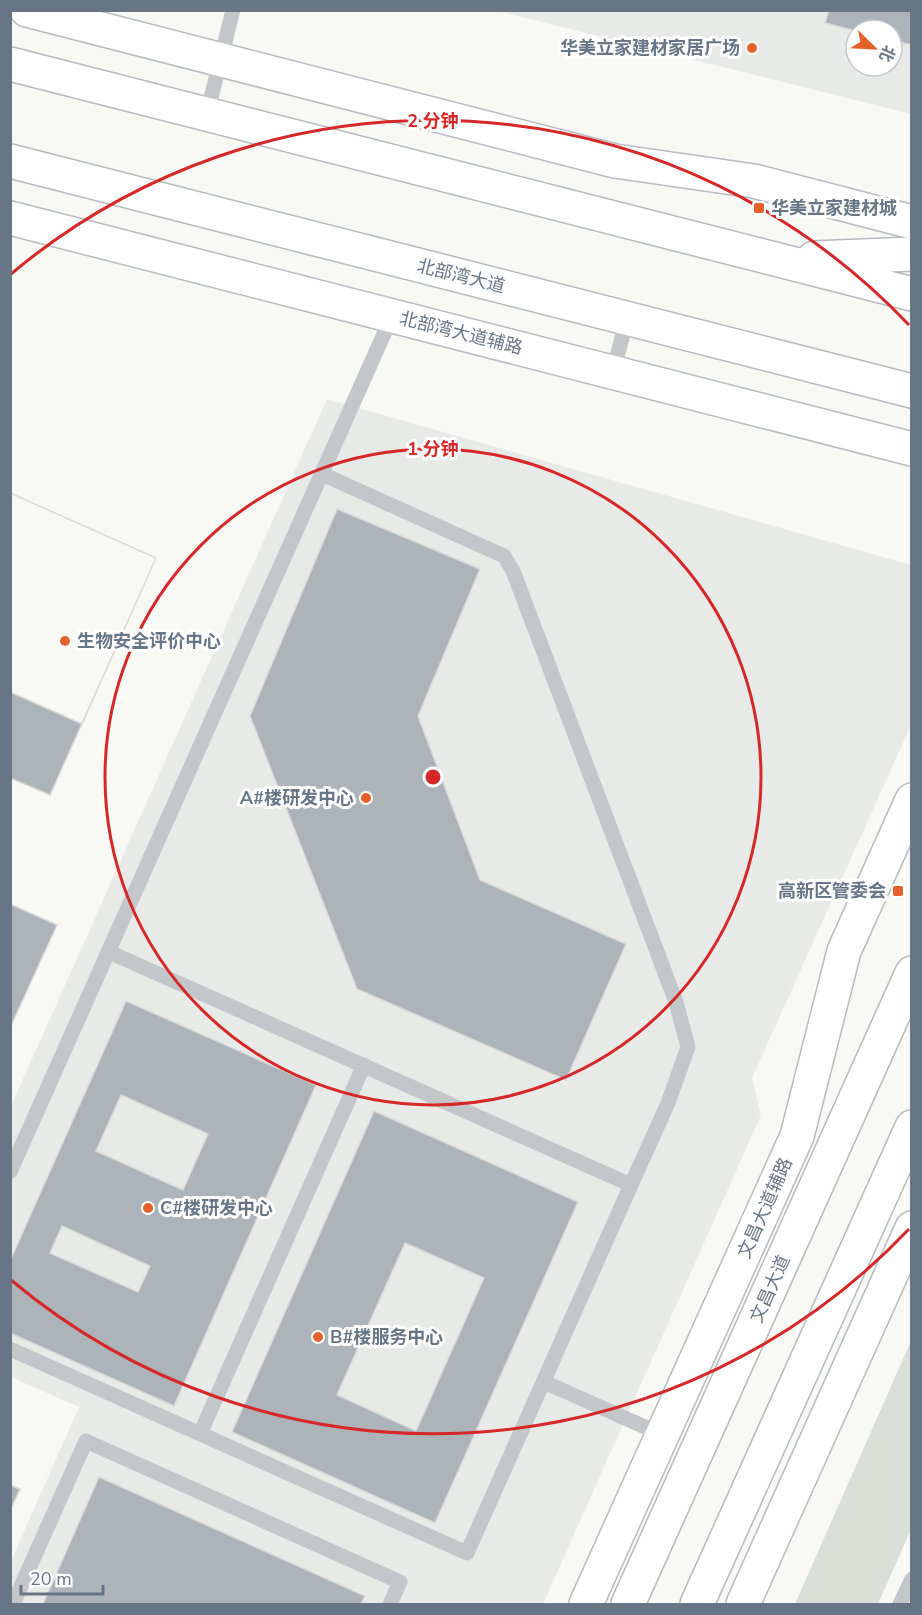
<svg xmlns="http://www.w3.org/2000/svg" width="922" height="1615" font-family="'Nunito Sans','Noto Sans SC',sans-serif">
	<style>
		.built { fill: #e8eae8; fill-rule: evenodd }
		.green { fill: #d9dfd6 }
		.building { fill: #acb4ba; stroke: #d9dad7; stroke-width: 1.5; fill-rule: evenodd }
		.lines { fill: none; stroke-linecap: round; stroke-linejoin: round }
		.secondary-casing { stroke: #b8bcc1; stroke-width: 36 }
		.primary-casing { stroke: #b6babe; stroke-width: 36 }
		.highway-casing { stroke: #b6b9bd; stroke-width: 36 }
		.lane { stroke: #c3c7ca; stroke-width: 15 }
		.secondary { stroke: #fff; stroke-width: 33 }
		.primary { stroke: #fff; stroke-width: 33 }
		.highway { stroke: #fff; stroke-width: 33 }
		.ring { fill: none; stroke: #d62828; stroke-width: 3 }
		.poi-dot { fill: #e46129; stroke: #fff; stroke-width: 2 }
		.labels { text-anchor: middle; stroke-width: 6; stroke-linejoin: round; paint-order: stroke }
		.poi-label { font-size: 18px; font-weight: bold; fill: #677686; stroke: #fff; text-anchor: start }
		.street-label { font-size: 18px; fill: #677686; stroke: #fff }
		.centre { fill: #d62828; stroke: #fff; stroke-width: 3 }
		.ring-label { font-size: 18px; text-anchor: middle; font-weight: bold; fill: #d62828; stroke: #fff; stroke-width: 6; stroke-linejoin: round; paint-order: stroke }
	</style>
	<rect width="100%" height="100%" fill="#f8f8f5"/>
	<path class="built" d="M 498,11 L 911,11 L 911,114 ZM 856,30 L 892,30 L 892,66 L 856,66 Z
		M 327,399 L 911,565 L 911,725 L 752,1078 L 761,1115 L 543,1604 L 11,1604 L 11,1561 L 79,1407 L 11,1377 L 11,1106 Z"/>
	<path class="green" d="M 911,1341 L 911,1529 L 878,1604 L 795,1604 Z"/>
	<path class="building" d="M 829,10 L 912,10 L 912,45 L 892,40 L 892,30 L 856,31 L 825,23 Z
		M 10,493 L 156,558 L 50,795 L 10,778 Z
		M 10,493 L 156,558 L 82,724 L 10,692 Z
		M 337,509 L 480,569 L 418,716 L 480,880 L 626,944 L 566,1080 L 357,989 L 250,716 Z
		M 10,904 L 57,925 L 10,1028 Z
		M 126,1001 L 316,1085 L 174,1406 L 10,1333 L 10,1261 ZM 121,1095 L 208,1134 L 183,1190 L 96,1151 ZM 62,1226 L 150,1266 L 138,1292 L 50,1253 Z
		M 374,1111 L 578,1202 L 435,1523 L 232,1432 ZM 405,1243 L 484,1278 L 416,1431 L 337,1395 Z
		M 99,1477 L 365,1596 L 361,1604 L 43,1604 Z
		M 10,1485 L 20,1489 L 10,1511 Z"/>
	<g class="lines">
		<g class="secondary-casing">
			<path id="secondary" d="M 27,10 L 615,161 L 754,181 L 912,222
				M 10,218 L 912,449
				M 586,1604 L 797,1136 L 844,951 L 912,800
				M 743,1604 L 912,1228"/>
		</g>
		<g class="primary-casing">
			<path id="primary" d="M 628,1604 L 912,973
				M 697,1604 L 912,1127"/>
		</g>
		<g class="highway-casing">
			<path id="highway" d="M 10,64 L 912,294
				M 10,161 L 912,391
				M 814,258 L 912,254"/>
		</g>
		<path class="lane" d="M 207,114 L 233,10
			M 613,372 L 627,319
			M 109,952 L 631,1185 L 668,1103 L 688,1047 L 676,1002 L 513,571 L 504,556 L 322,474
			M 10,1172 L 392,316
			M 10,1349 L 467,1553 L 631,1185
			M 544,1382 L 663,1435
			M 200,1434 L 364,1065
			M 13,1604 L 86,1441 L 400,1582 L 390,1604
			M 900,1604 L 912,1579"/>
		<use href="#secondary" class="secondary"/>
		<use href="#primary" class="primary"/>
		<use href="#highway" class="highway"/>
	</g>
	<g class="ring">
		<circle cx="433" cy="777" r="328"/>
		<path d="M909 1229A656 656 0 0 1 11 1280M11 274A656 656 0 0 1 909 325"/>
	</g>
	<g class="poi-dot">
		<circle cx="752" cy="48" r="6"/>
		<rect x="753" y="202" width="12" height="12" rx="3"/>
		<circle cx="65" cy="641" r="6"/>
		<circle cx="366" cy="798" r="6"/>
		<rect x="892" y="885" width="12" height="12" rx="3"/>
		<circle cx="148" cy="1208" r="6"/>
		<circle cx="318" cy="1337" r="6"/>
	</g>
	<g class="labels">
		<g class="poi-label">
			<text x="740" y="54" text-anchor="end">华美立家建材家居广场</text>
			<text x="771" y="214">华美立家建材城</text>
			<text x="77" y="647">生物安全评价中心</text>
			<text x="354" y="804" text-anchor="end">A#楼研发中心</text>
			<text x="886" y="897" text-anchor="end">高新区管委会</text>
			<text x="160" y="1214">C#楼研发中心</text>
			<text x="330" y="1343">B#楼服务中心</text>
		</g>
		<g class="street-label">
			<text transform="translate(461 276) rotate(14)" y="6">北部湾大道</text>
			<text transform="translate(461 333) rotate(14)" y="6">北部湾大道辅路</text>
			<text transform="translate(765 1208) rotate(-66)" y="6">文昌大道辅路</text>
			<text transform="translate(770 1289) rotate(-66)" y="6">文昌大道</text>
		</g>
	</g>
	<circle cx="433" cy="777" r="9" class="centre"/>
	<g class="ring-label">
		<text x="433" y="127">2 分钟</text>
		<text x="433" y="455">1 分钟</text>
	</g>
	<rect width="922" height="1615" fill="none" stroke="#677686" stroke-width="24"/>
	<g transform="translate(874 48) rotate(114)"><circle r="28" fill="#ffffff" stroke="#c2c8cf" stroke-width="1.5"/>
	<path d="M0-4.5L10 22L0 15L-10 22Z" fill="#e46129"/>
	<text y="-9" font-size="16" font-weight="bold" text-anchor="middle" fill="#677686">北</text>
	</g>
	<path d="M21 1585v9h82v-9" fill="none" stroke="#677686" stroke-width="3"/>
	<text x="30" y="1585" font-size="18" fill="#677686" stroke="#ffffff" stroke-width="4.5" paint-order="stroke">20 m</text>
</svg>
